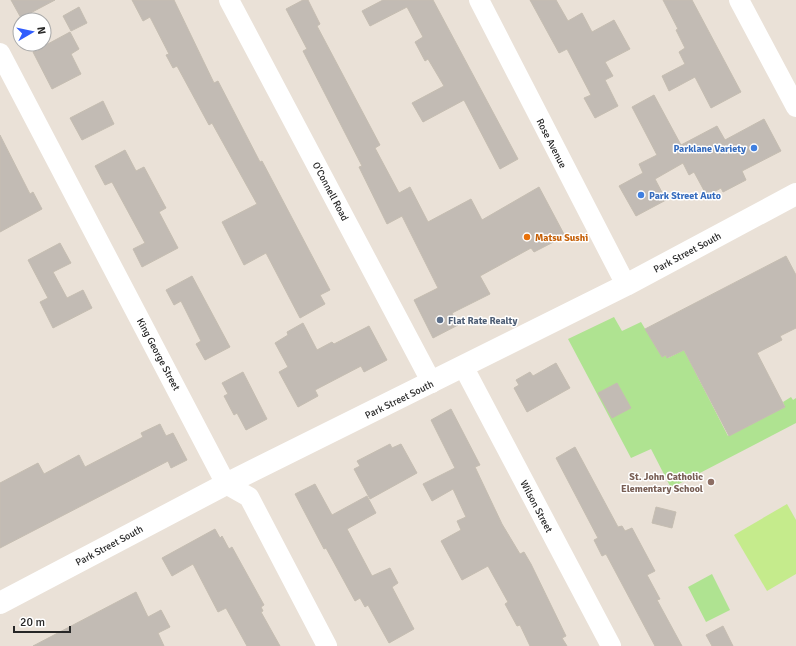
<svg xmlns="http://www.w3.org/2000/svg" width="796" height="646" font-family="Signika,sans-serif">
	<style>
		.green { fill: #afe391 }
		.pitch { fill: #c5eb8c }
		.building { fill: #c2bbb4; stroke: #c5bdb1 }
		.lines { fill: none; stroke-linecap: round; stroke-linejoin: round }
		.minor { stroke: #fff; stroke-width: 20 }
		.tertiary { stroke: #fff; stroke-width: 22 }
		.shop-dot { fill: #3f7fe0; stroke: #fff; stroke-width: 1.5 }
		.food-dot { fill: #e8710a; stroke: #fff; stroke-width: 1.5 }
		.service-dot { fill: #5c6f8a; stroke: #fff; stroke-width: 1.5 }
		.education-dot { fill: #8d6e63; stroke: #fff; stroke-width: 1.5 }
		.labels { text-anchor: middle; stroke-width: 3; stroke-linejoin: round; paint-order: stroke }
		.street-label { font-size: 10px; fill: #272727; stroke: #fff }
		.shop-label { font-size: 10px; font-weight: bold; fill: #366cbe; stroke: #fff; text-anchor: end }
		.food-label { font-size: 10px; font-weight: bold; fill: #c56008; stroke: #fff; text-anchor: start }
		.service-label { font-size: 10px; font-weight: bold; fill: #4e5e75; stroke: #fff; text-anchor: start }
		.education-label { font-size: 10px; font-weight: bold; fill: #785e54; stroke: #fff; text-anchor: end }
	</style>
	<rect width="100%" height="100%" fill="#eae1d7"/>
	<path class="green" d="M 614,317 L 622,331 L 641,322 L 662,357 L 666,355 L 668,358 L 684,350 L 728,436 L 785,407 L 783,402 L 791,397 L 793,400 L 796,398 L 796,423 L 671,488 L 651,449 L 631,458 L 568,339 Z
		M 712,574 L 730,610 L 706,622 L 688,587 Z"/>
	<path class="pitch" d="M 787,504 L 796,520 L 796,574 L 767,591 L 734,535 Z"/>
	<path class="building" d="M 11,0 L 55,0 L 21,18 Z
		M 132,0 L 174,0 L 214,83 L 218,81 L 260,162 L 262,161 L 330,290 L 320,295 L 325,304 L 300,318 L 266,253 L 244,265 L 222,222 L 257,204 L 212,123 L 209,125 L 177,66 L 173,68 L 166,55 L 169,54 L 150,17 L 143,21 Z
		M 303,0 L 308,0 L 320,24 L 317,26 L 380,145 L 375,148 L 399,193 L 410,187 L 428,222 L 471,199 L 482,220 L 539,187 L 565,236 L 534,252 L 531,248 L 480,276 L 490,294 L 452,313 L 458,325 L 433,338 L 414,300 L 438,288 L 402,216 L 387,224 L 359,167 L 362,166 L 303,51 L 307,49 L 286,9 Z
		M 383,0 L 433,0 L 518,159 L 500,169 L 464,100 L 423,122 L 412,103 L 444,86 L 428,59 L 425,61 L 415,42 L 423,37 L 407,7 L 370,26 L 362,11 Z
		M 530,0 L 556,0 L 568,21 L 582,13 L 592,32 L 614,20 L 630,49 L 605,62 L 613,76 L 605,80 L 618,106 L 595,118 L 584,98 L 591,95 L 567,49 L 559,53 Z
		M 663,0 L 692,0 L 741,92 L 711,108 L 695,77 L 669,91 L 662,76 L 685,64 L 679,52 L 685,48 L 676,30 L 678,29 Z
		M 79,7 L 87,23 L 71,31 L 63,16 Z
		M 70,32 L 79,49 L 71,54 L 81,74 L 52,89 L 33,52 Z
		M 654,95 L 681,145 L 717,126 L 725,140 L 764,119 L 781,151 L 742,171 L 746,180 L 723,192 L 721,188 L 707,196 L 694,172 L 689,175 L 683,163 L 655,179 L 666,200 L 636,216 L 619,186 L 643,173 L 639,164 L 657,155 L 632,107 Z
		M 103,101 L 114,124 L 82,140 L 70,118 Z
		M 0,135 L 30,194 L 33,192 L 42,209 L 0,232 Z
		M 125,150 L 136,171 L 144,167 L 166,208 L 159,212 L 178,248 L 142,267 L 133,249 L 145,243 L 112,182 L 105,185 L 95,166 Z
		M 60,243 L 71,263 L 53,272 L 67,298 L 83,290 L 92,308 L 53,328 L 40,302 L 48,298 L 28,260 Z
		M 786,256 L 796,275 L 796,328 L 780,336 L 782,340 L 757,353 L 785,407 L 729,436 L 684,350 L 667,358 L 666,355 L 662,357 L 645,329 Z
		M 192,276 L 230,347 L 205,360 L 196,344 L 201,341 L 181,301 L 174,305 L 166,290 Z
		M 303,323 L 317,350 L 332,342 L 334,344 L 369,326 L 387,360 L 364,372 L 361,366 L 315,390 L 318,396 L 298,407 L 279,372 L 288,367 L 275,343 L 288,335 L 287,332 Z
		M 556,363 L 570,388 L 527,412 L 514,388 L 519,385 L 516,380 L 530,372 L 533,376 Z
		M 243,372 L 267,419 L 246,430 L 237,413 L 234,415 L 224,396 L 228,394 L 222,383 Z
		M 617,383 L 631,408 L 612,418 L 598,393 Z
		M 451,409 L 480,465 L 475,467 L 502,524 L 520,554 L 524,552 L 531,564 L 566,636 L 562,638 L 567,646 L 530,646 L 520,625 L 517,626 L 505,604 L 508,602 L 488,566 L 462,580 L 441,541 L 461,530 L 457,521 L 466,517 L 453,489 L 432,501 L 423,484 L 455,468 L 431,420 Z
		M 160,424 L 166,436 L 173,433 L 187,460 L 171,468 L 168,461 L 0,548 L 0,483 L 38,463 L 44,474 L 79,455 L 85,467 L 143,437 L 141,433 Z
		M 390,444 L 392,448 L 401,444 L 417,473 L 370,499 L 354,469 L 360,466 L 357,461 Z
		M 575,447 L 618,527 L 622,526 L 625,531 L 632,528 L 655,571 L 647,575 L 660,599 L 657,600 L 682,646 L 655,646 L 606,554 L 602,556 L 594,540 L 598,538 L 556,458 Z
		M 315,484 L 332,515 L 367,496 L 376,513 L 347,529 L 372,576 L 390,568 L 398,583 L 392,587 L 414,629 L 389,643 L 368,605 L 365,607 L 360,598 L 355,601 L 326,548 L 324,549 L 295,494 Z
		M 656,507 L 676,512 L 672,528 L 652,523 Z
		M 215,529 L 220,538 L 222,536 L 229,549 L 232,547 L 264,605 L 261,607 L 263,611 L 261,612 L 280,646 L 247,646 L 226,608 L 218,612 L 193,564 L 172,576 L 162,558 Z
		M 136,592 L 148,617 L 161,610 L 170,627 L 158,633 L 164,646 L 33,646 Z
		M 723,626 L 733,646 L 712,646 L 706,635 Z"/>
	<g class="lines">
		<path class="minor" d="M 229,0 L 432,383
			M 479,0 L 626,285
			M 739,0 L 796,107
			M 0,53 L 226,484 L 249,497 L 327,646
			M 463,366 L 611,646"/>
		<path class="tertiary" d="M 0,603 L 226,484 L 626,285 L 796,194"/>
	</g>
	<g class="shop-dot">
		<circle cx="754" cy="148" r="4"/>
		<circle cx="641" cy="195" r="4"/>
	</g>
	<circle class="food-dot" cx="527" cy="237" r="4"/>
	<circle class="service-dot" cx="440" cy="320" r="4"/>
	<circle class="education-dot" cx="711" cy="482" r="4"/>
	<g class="labels">
		<g class="street-label">
			<text transform="translate(552 143) rotate(63)" y="4">Rose Avenue</text>
			<text transform="translate(331 191) rotate(62)" y="4">O'Connell Road</text>
			<text transform="translate(687 252) rotate(-28)" y="4">Park Street South</text>
			<text transform="translate(159 354) rotate(62)" y="4">King George Street</text>
			<text transform="translate(399 399) rotate(-26)" y="4">Park Street South</text>
			<text transform="translate(537 506) rotate(62)" y="4">Wilson Street</text>
			<text transform="translate(109 545) rotate(-28)" y="4">Park Street South</text>
		</g>
		<g class="shop-label">
			<text x="746" y="152">Parklane Variety</text>
			<text x="649" y="199" text-anchor="start">Park Street Auto</text>
		</g>
		<g class="food-label">
			<text x="535" y="241">Matsu Sushi</text>
		</g>
		<g class="service-label">
			<text x="448" y="324">Flat Rate Realty</text>
		</g>
		<g class="education-label">
			<text x="703" y="480">St. John Catholic<tspan x="703" dy="12">Elementary School</tspan></text>
		</g>
	</g>
	<g transform="translate(32 32) rotate(81)"><circle r="19" fill="#ffffff" stroke="#a9a9a9"/>
	<path d="M0-3L7 15L0 10L-7 15Z" fill="#315dfd"/>
	<text y="-6" font-size="11" font-weight="bold" text-anchor="middle" fill="#272727">N</text>
	</g>
	<path d="M14 626v6h56v-6" fill="none" stroke="#272727" stroke-width="2"/>
	<text x="20" y="626" font-size="12" fill="#272727" stroke="#ffffff" stroke-width="3" paint-order="stroke">20 m</text>
</svg>
